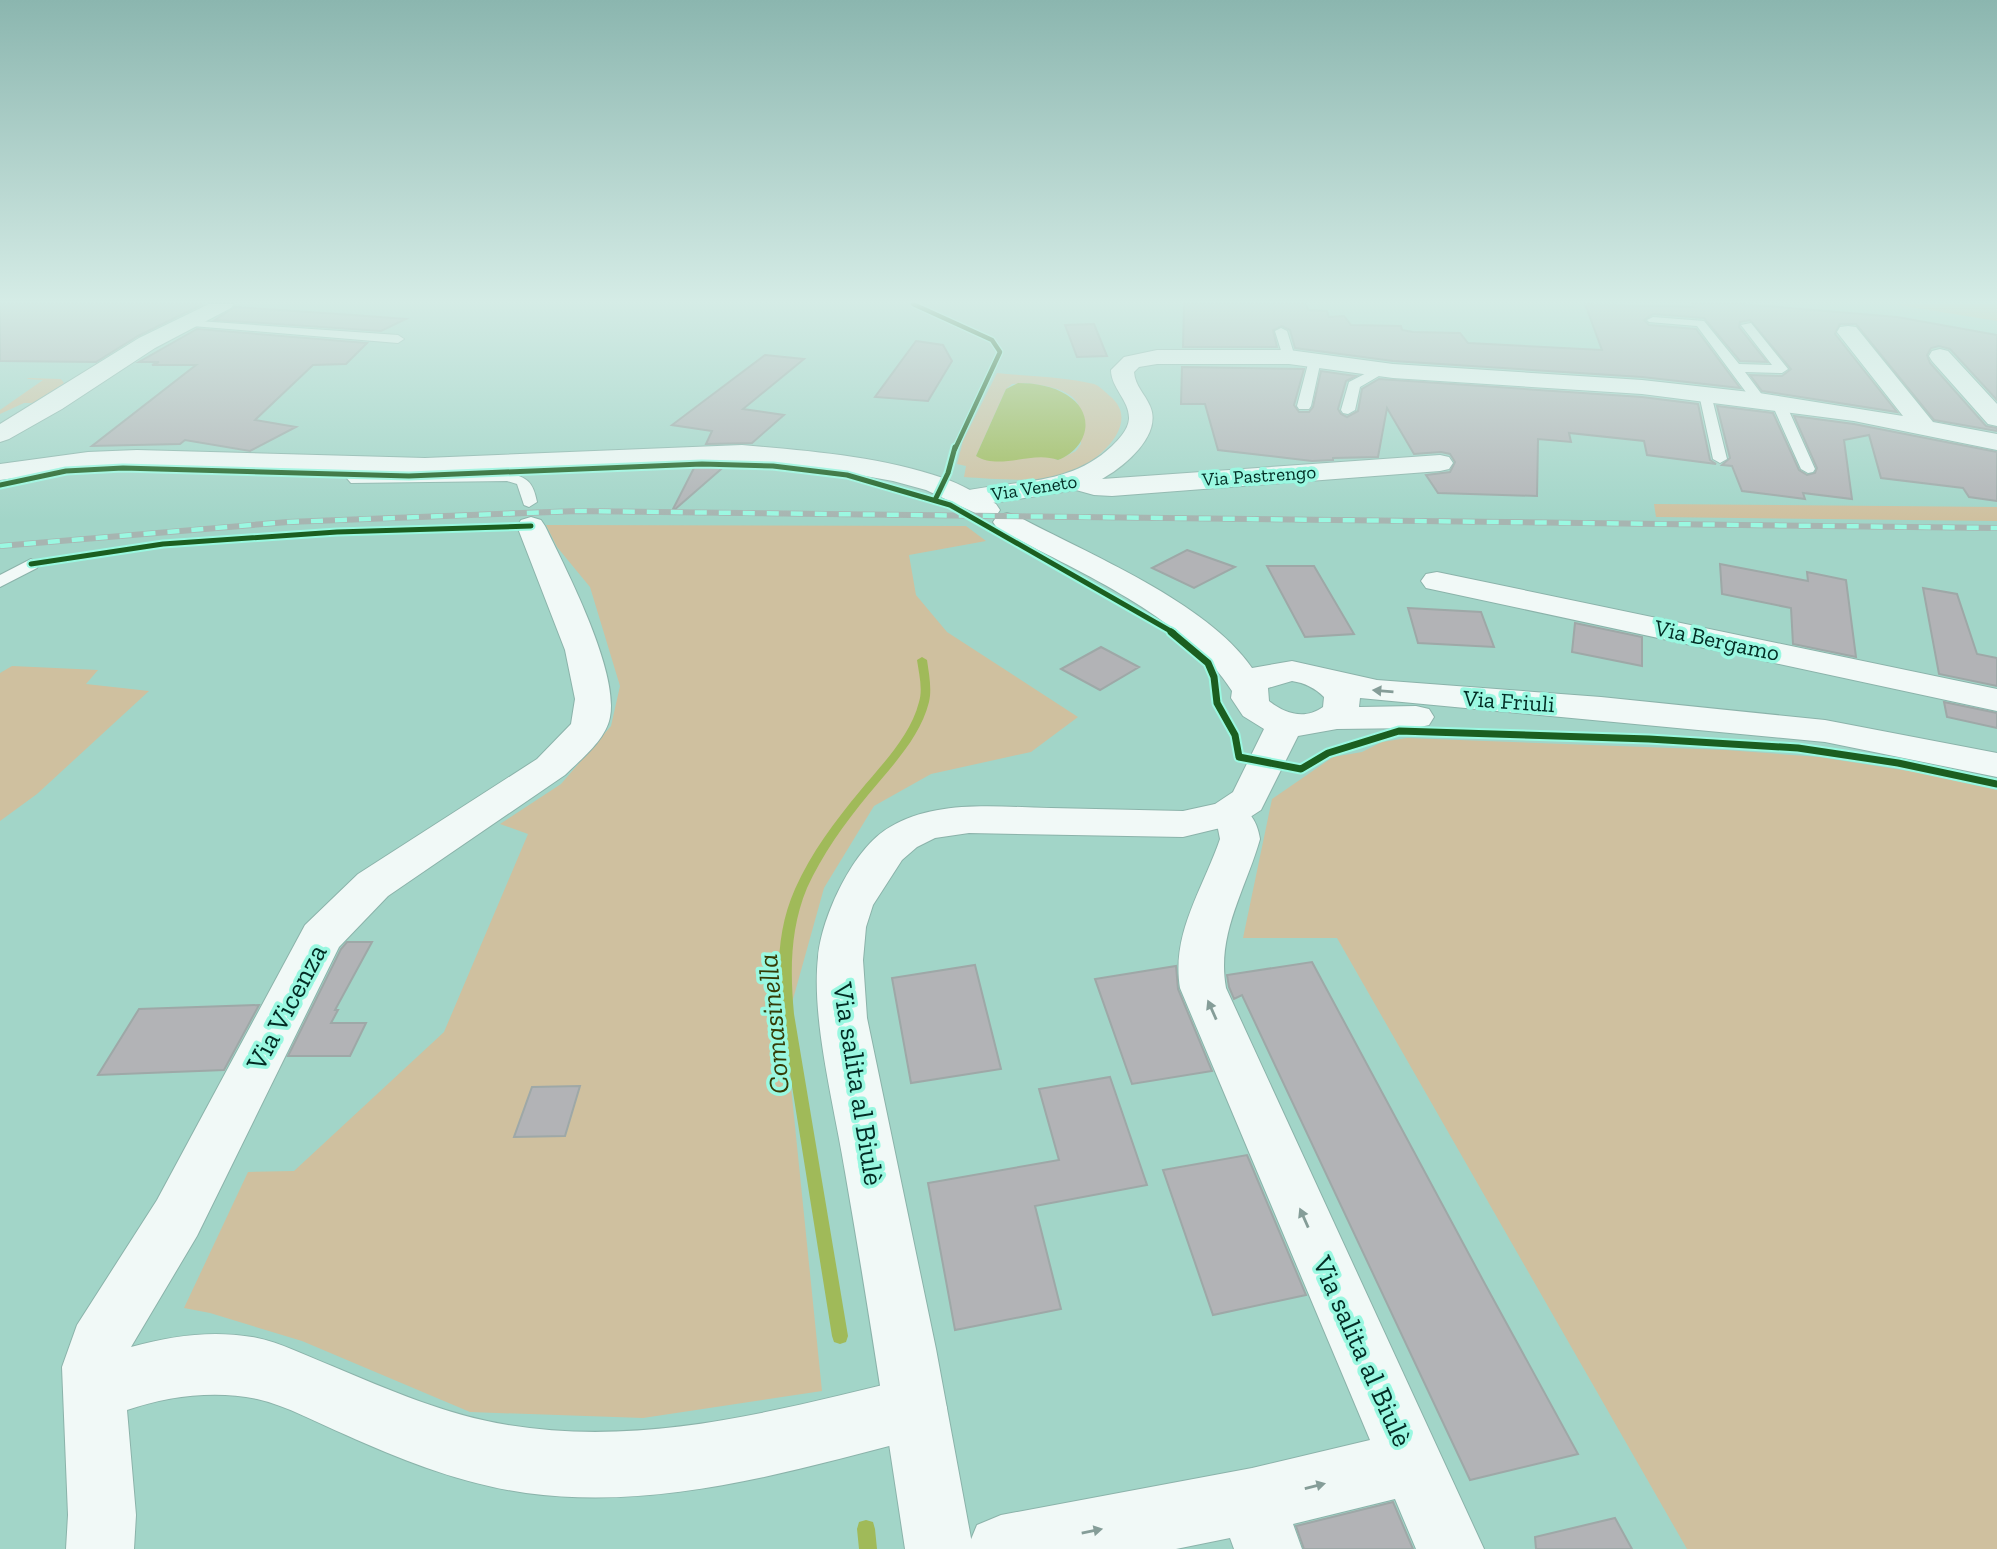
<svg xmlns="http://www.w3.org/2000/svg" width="1997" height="1549" font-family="'Zilla Slab',serif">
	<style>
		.green { fill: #cfc09f; fill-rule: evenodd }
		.water { fill: #a0ba59 }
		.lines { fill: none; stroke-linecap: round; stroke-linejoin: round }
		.stream { fill: #a0ba59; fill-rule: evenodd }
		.building { fill: #b2b3b6; stroke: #9ea8a7; stroke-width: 2 }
		.lane-casing { stroke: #8bb3aa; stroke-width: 2 }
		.street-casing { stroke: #8bb3aa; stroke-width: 2 }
		.secondary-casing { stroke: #8bb3aa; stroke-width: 2 }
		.lane { fill: #f1f9f7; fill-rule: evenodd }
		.street { fill: #f1f9f7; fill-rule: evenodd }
		.secondary { fill: #f1f9f7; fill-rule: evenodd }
		.rail-casing { stroke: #a7b5b1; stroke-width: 6 }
		.rail { stroke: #9af8e1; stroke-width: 4.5; stroke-dasharray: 12; stroke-linecap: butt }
		.cycleway-far2-casing { stroke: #9af8e1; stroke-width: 7 }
		.cycleway-far1-casing { stroke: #9af8e1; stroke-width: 9 }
		.cycleway-casing { stroke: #9af8e1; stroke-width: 11 }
		.cycleway-far2 { stroke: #1b5e20; stroke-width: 4.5 }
		.cycleway-far1 { stroke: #1b5e20; stroke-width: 5 }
		.cycleway { stroke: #1b5e20; stroke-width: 7 }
		.oneway { fill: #859d98 }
		.labels { text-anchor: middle; stroke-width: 7; stroke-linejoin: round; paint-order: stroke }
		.far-street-label { font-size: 19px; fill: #022c24; stroke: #9af8e1 }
		.street-label { font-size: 23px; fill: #022c24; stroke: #9af8e1 }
		.near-street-label { font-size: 28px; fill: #022c24; stroke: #9af8e1 }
		.near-water-label { font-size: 28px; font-style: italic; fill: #353b06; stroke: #9af8e1 }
	</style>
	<rect width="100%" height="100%" fill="#a2d5c8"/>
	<path class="green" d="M 1892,304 L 1997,304 L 1997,321 Z
		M 997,373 C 1026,376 1067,377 1094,384 C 1100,386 1106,393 1111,397 C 1143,425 1094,465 1067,474 C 1039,483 993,479 964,477 L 966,466 L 957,464 L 963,441 ZM 1026,383 C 1041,385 1070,388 1078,404 C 1082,414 1080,433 1081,444 L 1076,451 L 1058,460 L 1045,455 L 976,456 L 1006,389 L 1012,384 Z
		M 29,378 L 61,379 L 64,383 L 35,403 L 24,403 L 0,414 L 0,410 L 43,380 L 26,379 Z
		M 1654,504 L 1997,507 L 1997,521 L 1656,517 Z
		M 546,525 L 966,526 L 986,541 L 909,555 L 916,595 L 947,632 L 1078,717 L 1031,752 L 931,774 L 874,806 L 824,888 L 785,1028 L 822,1391 L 643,1418 L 470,1412 L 302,1341 L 210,1313 L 184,1308 L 248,1172 L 294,1171 L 444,1032 L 528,834 L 500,824 L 561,784 L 611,726 L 620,686 L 590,587 L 557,547 Z
		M 12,666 L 98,670 L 86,684 L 149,691 L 37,794 L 0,821 L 0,673 Z
		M 1407,738 L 1726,750 L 1819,757 L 1915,772 L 1997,790 L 1997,1549 L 1687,1549 L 1337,938 L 1243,938 L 1272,799 L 1333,757 L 1362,752 L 1382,742 Z"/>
	<path class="water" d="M 1018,383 C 1035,383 1053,386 1067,395 C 1097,414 1088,448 1058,460 C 1032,450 1001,471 976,456 L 1006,389 Z"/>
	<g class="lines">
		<path class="stream" d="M 922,657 L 927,660 C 929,674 932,689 929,702 C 920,738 891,767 868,795 C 844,824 822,855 807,888 C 790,929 790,971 794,1014 L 848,1336 L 846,1342 L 840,1344 L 834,1342 L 832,1336 L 784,1036 C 777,986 774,936 795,889 C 811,853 835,821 860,791 C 882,764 910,737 919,702 C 923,689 919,674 917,660 Z
			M 866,1520 L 873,1522 L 875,1529 L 877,1549 L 859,1549 L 857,1529 L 859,1522 Z"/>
	</g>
	<path class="building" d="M 0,304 L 203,304 L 138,336 L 96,362 L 0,361 Z
		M 1184,304 L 1306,304 L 1308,310 L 1327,311 L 1329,317 L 1344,316 L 1351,325 L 1401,326 L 1402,330 L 1413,332 L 1460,333 L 1468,343 L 1602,350 L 1585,304 L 1694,307 L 1692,304 L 1743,304 L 1897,317 L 1997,335 L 1997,400 L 1950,349 L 1939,346 L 1931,348 L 1927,355 L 1930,363 L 1986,426 L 1997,428 L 1997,431 L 1934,420 L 1856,324 L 1840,324 L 1835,334 L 1897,412 L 1762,391 L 1750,375 L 1782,376 L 1791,369 L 1750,320 L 1740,322 L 1739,327 L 1767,362 L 1740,361 L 1704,318 L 1653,314 L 1644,320 L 1649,325 L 1696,329 L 1740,388 L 1642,377 L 1393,361 L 1295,348 L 1290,330 L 1282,326 L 1273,330 L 1277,347 L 1183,347 Z
		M 235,307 L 353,315 L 406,319 L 381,331 L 215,320 Z
		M 1094,324 L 1107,356 L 1077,357 L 1065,325 Z
		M 197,329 L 367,343 L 346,364 L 313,365 L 255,420 L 296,427 L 250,451 L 185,440 L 180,444 L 92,446 L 196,365 L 152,365 L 159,362 L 139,362 Z
		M 916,341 L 943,345 L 952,361 L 928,401 L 875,397 Z
		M 765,355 L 804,359 L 743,409 L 784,415 L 752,443 L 706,444 L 712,431 L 672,425 Z
		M 1182,367 L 1304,369 L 1294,405 L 1299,412 L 1309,412 L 1313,407 L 1321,371 L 1356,376 L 1346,381 L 1338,409 L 1341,414 L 1347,417 L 1358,411 L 1362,389 L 1379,379 L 1642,397 L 1698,404 L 1710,460 L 1716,464 L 1647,455 L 1644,441 L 1569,433 L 1571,442 L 1538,439 L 1537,496 L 1438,493 L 1426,475 L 1450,472 L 1455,462 L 1450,454 L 1441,452 L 1414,454 L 1387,408 L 1378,457 L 1333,458 L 1333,460 L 1312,461 L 1218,450 L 1205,404 L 1181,404 Z
		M 1717,406 L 1773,413 L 1799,470 L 1807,475 L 1815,473 L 1817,468 L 1794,416 L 1854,424 L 1997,452 L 1997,501 L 1969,497 L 1963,488 L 1881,478 L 1869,435 L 1844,440 L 1852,499 L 1803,493 L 1805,499 L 1742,491 L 1732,466 L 1722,465 L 1730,458 Z
		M 727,464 L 673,511 L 672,511 L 695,466 Z
		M 1187,550 L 1235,567 L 1194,588 L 1152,568 Z
		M 1720,564 L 1808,581 L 1807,572 L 1846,580 L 1856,657 L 1793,644 L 1791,608 L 1722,594 Z
		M 1267,566 L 1314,566 L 1354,634 L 1305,637 Z
		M 1923,588 L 1957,594 L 1977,654 L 1997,658 L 1997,686 L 1939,674 Z
		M 1408,608 L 1481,612 L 1494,647 L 1418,643 Z
		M 1575,623 L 1642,637 L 1642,666 L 1572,652 Z
		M 1101,647 L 1139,667 L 1100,690 L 1061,669 Z
		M 1944,702 L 1997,713 L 1997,728 L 1947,717 Z
		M 347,942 L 372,942 L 335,1010 L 338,1010 L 331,1023 L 366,1023 L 350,1056 L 288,1056 L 341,949 Z
		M 1312,962 L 1485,1284 L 1578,1454 L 1470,1480 L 1242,995 L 1234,999 L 1229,987 L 1227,975 Z
		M 975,965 L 1001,1069 L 911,1083 L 892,978 Z
		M 1176,966 L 1178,989 L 1212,1071 L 1132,1084 L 1095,979 Z
		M 259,1005 L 224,1070 L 98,1075 L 139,1009 Z
		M 1110,1077 L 1147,1185 L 1035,1206 L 1061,1309 L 955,1330 L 928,1183 L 1059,1160 L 1039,1089 Z
		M 580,1086 L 565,1136 L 514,1137 L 532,1087 Z
		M 1247,1155 L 1306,1295 L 1213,1315 L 1163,1170 Z
		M 1393,1502 L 1413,1549 L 1304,1549 L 1296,1526 Z
		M 1615,1518 L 1632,1549 L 1536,1549 L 1535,1537 Z"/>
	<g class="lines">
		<g class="lane-casing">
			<path id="lane" d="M 1653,317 L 1704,321 L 1739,364 L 1772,365 L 1741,325 L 1751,323 L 1788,369 L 1782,373 L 1745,372 L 1766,400 L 1759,404 L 1754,403 L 1697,326 L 1649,322 L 1647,320 Z
				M 184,320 L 398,335 L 404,339 L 398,343 L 180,325 L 178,323 Z
				M 1281,328 L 1287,331 L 1295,357 L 1293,360 L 1283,357 L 1275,331 Z
				M 1315,356 L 1321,360 L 1311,406 L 1309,409 L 1299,409 L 1297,406 L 1309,360 Z
				M 1380,366 L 1384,367 L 1384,373 L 1360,387 L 1355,410 L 1348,414 L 1343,413 L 1341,410 L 1349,382 Z
				M 1705,390 L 1711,394 L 1727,459 L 1720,463 L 1713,459 L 1699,394 Z
				M 1778,398 L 1785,402 L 1815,469 L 1813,472 L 1808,473 L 1801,469 L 1771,402 Z
				M 359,462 L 366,466 L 360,475 L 507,473 C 527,477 533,481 537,502 L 529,507 L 524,505 L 517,484 L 507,481 L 351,483 L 344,475 L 354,463 Z
				M 31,559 L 39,564 L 37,568 L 0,587 L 0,575 Z"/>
		</g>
		<g class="street-casing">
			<path id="street" d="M 1848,326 L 1856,327 L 1933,422 L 1997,434 L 1997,450 L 1854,421 L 1642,394 L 1393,378 L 1289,364 L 1157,364 L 1139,367 L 1134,372 C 1135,386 1145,394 1150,406 C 1163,435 1124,467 1102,479 L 1440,455 L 1449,457 L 1453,463 L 1449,469 L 1440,471 L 1112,496 L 1094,495 L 1076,490 L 966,507 L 956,505 L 952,499 L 956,493 C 1012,479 1068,488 1112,446 C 1119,439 1128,430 1129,419 C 1130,401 1111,388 1111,370 L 1124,357 L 1157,350 L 1289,350 L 1393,364 L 1642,380 L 1759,393 L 1903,416 L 1837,332 L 1840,327 Z
				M 1940,349 L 1948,351 L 1997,404 L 1997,426 L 1988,424 L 1932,361 L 1929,356 L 1932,351 Z
				M 531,517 L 541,520 L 545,526 C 566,569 619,671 610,717 C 606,740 580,760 565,775 L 388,896 L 339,947 L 197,1236 L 131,1347 C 171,1336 211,1330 252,1337 C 280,1342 306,1356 332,1366 C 389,1390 446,1415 508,1425 C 647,1448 782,1409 916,1377 L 938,1386 L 947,1408 L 938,1430 L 916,1439 C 788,1472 659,1511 526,1493 C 462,1484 404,1461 346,1435 C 317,1423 288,1406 257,1399 C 215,1390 168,1396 127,1410 L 136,1515 L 134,1549 L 66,1549 L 68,1515 L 62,1367 L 77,1325 L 157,1200 L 305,925 L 358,874 L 537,759 L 571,724 L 575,699 L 565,650 L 517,526 L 521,520 Z
				M 1437,572 L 1997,689 L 1997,711 L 1426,588 L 1421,581 L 1426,574 Z
				M 1227,801 C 1247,806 1257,819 1260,839 C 1246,889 1216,934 1226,988 L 1484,1549 L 1416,1549 L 1395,1499 L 1293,1524 L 1302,1549 L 1234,1549 L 1230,1538 L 1176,1549 L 967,1549 L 977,1525 L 1001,1515 L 1252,1468 L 1370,1440 L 1180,988 C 1171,933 1203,889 1220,839 L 1218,829 L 1207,814 L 1213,805 Z"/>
		</g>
		<g class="secondary-casing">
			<path id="secondary" d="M 209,304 L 234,304 L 231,308 L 155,348 L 62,409 L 9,439 L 0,442 L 0,424 L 139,338 Z
				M 742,445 C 809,451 879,456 943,478 C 961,484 979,495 996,504 L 1000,510 L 996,516 L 986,518 L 926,490 L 893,481 L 821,468 L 742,461 L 425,474 L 137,466 L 88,468 L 0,480 L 0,464 L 88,452 L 137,450 L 425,458 Z
				M 1007,513 L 1017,516 C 1088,554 1207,602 1252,668 L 1292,661 L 1377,680 L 1601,697 L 1825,720 L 1997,753 L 1997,777 L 1825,742 L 1360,698 L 1359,707 L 1416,706 L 1429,709 L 1434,717 L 1429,725 L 1416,728 L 1337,729 L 1298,736 L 1261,810 L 1241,823 L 1183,837 L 969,833 L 935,838 L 917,847 L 902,860 L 873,905 L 866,927 L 863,960 L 867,1018 L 936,1349 L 973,1549 L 905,1549 C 886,1423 867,1298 845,1172 C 835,1109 811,1020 818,957 C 822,916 853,848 890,827 C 937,799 998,807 1051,808 C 1095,809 1139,810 1183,811 L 1215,804 L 1233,792 L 1264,729 L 1243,716 L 1231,698 L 1232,691 C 1182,613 1076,572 997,528 L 993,522 L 997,516 ZM 1292,681 C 1305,683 1315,688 1324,697 L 1323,707 C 1305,720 1285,714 1269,701 L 1268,688 Z"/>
		</g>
		<use href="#lane" class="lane"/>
		<use href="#street" class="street"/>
		<use href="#secondary" class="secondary"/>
		<g class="rail-casing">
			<path id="rail" d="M 0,546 L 288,522 L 577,511 L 1997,528"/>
		</g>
		<use href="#rail" class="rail"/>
		<g class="cycleway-far2-casing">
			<path id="cycleway-far2" d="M 913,304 L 992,340 L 1000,352 L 955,449"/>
		</g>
		<g class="cycleway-far1-casing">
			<path id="cycleway-far1" d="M 0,485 L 66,471 L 123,468 L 409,476 L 702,464 L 773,466 L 847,475 L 950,505 L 1174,633
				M 935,500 L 948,473 L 955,447
				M 31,564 L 163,544 L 337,532 L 531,526"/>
		</g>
		<g class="cycleway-casing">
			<path id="cycleway" d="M 1171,632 L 1208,663 L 1214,677 L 1217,703 L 1235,735 L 1239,757 L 1301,769 L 1328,753 L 1399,731 L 1649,739 L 1798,748 L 1898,763 L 1997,784"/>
		</g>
		<use href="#cycleway-far2" class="cycleway-far2"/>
		<use href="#cycleway-far1" class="cycleway-far1"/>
		<use href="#cycleway" class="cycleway"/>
	</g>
	<defs><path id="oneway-solid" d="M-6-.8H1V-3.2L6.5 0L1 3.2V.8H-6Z" transform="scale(1.75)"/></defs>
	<g class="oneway">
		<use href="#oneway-solid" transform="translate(1383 691) rotate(-175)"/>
		<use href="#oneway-solid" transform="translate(1212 1010) rotate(-114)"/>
		<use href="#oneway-solid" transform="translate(1304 1218) rotate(-114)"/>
		<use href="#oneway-solid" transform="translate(1315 1486) rotate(-14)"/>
		<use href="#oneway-solid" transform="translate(1092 1531) rotate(-11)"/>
	</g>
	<linearGradient id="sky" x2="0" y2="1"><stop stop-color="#8bb6af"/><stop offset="0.58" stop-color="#d5ece6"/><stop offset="1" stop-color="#d5ece6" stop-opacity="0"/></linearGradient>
	<rect width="1997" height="520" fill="url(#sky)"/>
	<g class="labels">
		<g class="far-street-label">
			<text transform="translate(1259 475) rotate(-4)" y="7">Via Pastrengo</text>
			<text transform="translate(1034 487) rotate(-9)" y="7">Via Veneto</text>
		</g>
		<g class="street-label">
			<text transform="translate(1717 640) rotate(12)" y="8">Via Bergamo</text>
			<text transform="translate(1509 701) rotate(4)" y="8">Via Friuli</text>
		</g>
		<g class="near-street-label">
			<text transform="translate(286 1007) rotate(-62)" y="10">Via Vicenza</text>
			<text transform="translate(859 1084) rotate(81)" y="10">Via salita al Biulè</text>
			<text transform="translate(1363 1351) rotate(66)" y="10">Via salita al Biulè</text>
		</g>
		<g class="near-water-label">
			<text transform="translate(773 1024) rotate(-95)" y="10">Comasinella</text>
		</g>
	</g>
</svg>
